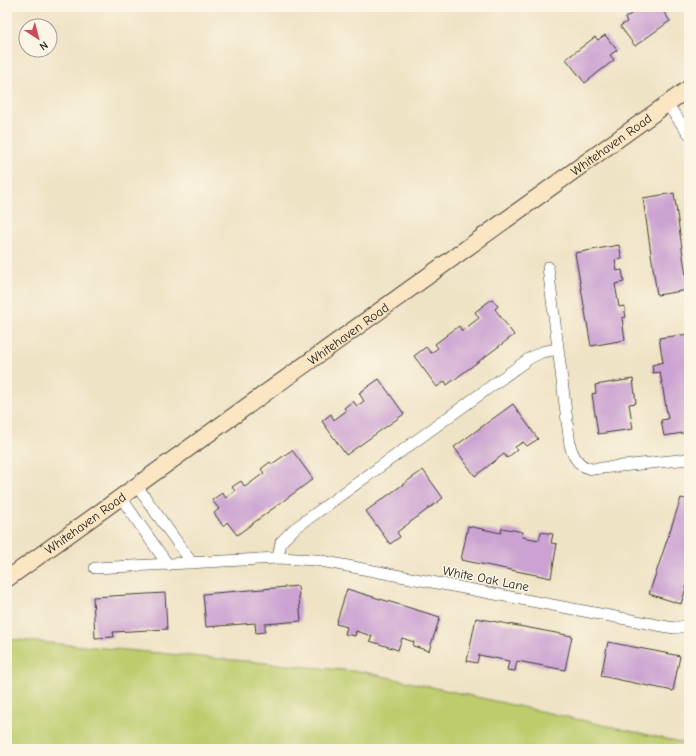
<svg xmlns="http://www.w3.org/2000/svg" width="696" height="756" font-family="'Comic Neue',sans-serif">
	<style>
		.green { fill: #becc6d; stroke: #6d7444 }
		.building { fill: #cba2d2 }
		.lines { fill: none; stroke-linecap: round; stroke-linejoin: round }
		.street-casing { stroke: #3c3a35; stroke-width: 12 }
		.secondary-casing { stroke: #3c3a35; stroke-width: 18 }
		.street { stroke: #fff; stroke-width: 11 }
		.secondary { stroke: #fbe6c3; stroke-width: 16 }
		.labels { text-anchor: middle; stroke-width: 3; stroke-linejoin: round; paint-order: stroke }
		.street-label { font-size: 13px; fill: #1c1c1c; stroke: #fcf5e5 }
	</style>
	<rect width="100%" height="100%" fill="#fcf5e5"/>
	<filter id="ink" filterUnits="userSpaceOnUse"><feTurbulence type="fractalNoise" baseFrequency=".025" numOctaves="2"/><feDisplacementMap in="SourceGraphic" scale="8" xChannelSelector="R" yChannelSelector="G"/><feConvolveMatrix kernelMatrix="1 2 1 2 8 2 1 2 1" color-interpolation-filters="sRGB"/></filter>
	<filter id="wash" filterUnits="userSpaceOnUse"><feTurbulence type="fractalNoise" baseFrequency=".012" numOctaves="4" result="noise"/><feDisplacementMap in="SourceGraphic" scale="16" xChannelSelector="R" yChannelSelector="G"/><feGaussianBlur stdDeviation="0.9" result="paint"/><feColorMatrix in="noise" values="0 0 0 0 0 0 0 0 0 0 0 0 0 0 0 0 0 1.4 0 .05"/><feComposite in="paint" operator="in"/></filter>
	<g filter="url(#wash)">
		<rect width="100%" height="100%" fill="#efe3c5"/>
		<path class="green" d="M 7,639 L 364,672 L 689,744 L 689,749 L 7,749 Z"/>
		<g id="blocks">
			<path class="building" d="M 641,7 L 645,11 L 651,7 L 660,7 L 670,21 L 635,46 L 620,26 L 627,22 L 625,18 Z
				M 605,35 L 617,50 L 610,55 L 614,60 L 585,83 L 566,59 L 595,37 L 598,40 Z
				M 674,193 L 688,290 L 657,295 L 643,198 Z
				M 619,245 L 622,259 L 615,260 L 617,271 L 622,270 L 624,282 L 615,284 L 619,307 L 624,306 L 626,317 L 622,318 L 625,340 L 591,346 L 575,253 Z
				M 492,299 L 498,306 L 495,309 L 514,335 L 447,385 L 445,381 L 437,387 L 414,356 L 426,347 L 431,353 L 438,348 L 435,344 L 459,326 L 462,331 L 479,318 L 475,312 Z
				M 689,334 L 689,432 L 664,436 L 661,420 L 668,419 L 660,372 L 653,373 L 652,365 L 663,362 L 659,338 Z
				M 379,379 L 404,414 L 346,455 L 322,421 L 331,414 L 334,420 L 346,411 L 344,408 L 353,401 L 357,406 L 364,401 L 359,393 Z
				M 633,379 L 636,403 L 629,404 L 633,429 L 598,434 L 592,394 L 596,393 L 595,385 Z
				M 513,404 L 538,439 L 527,446 L 523,442 L 515,447 L 517,450 L 507,458 L 504,454 L 475,476 L 454,447 Z
				M 292,450 L 313,479 L 237,535 L 227,522 L 223,526 L 214,513 L 219,509 L 212,500 L 222,493 L 226,498 L 235,491 L 232,487 L 241,481 L 245,487 L 264,473 L 261,469 L 270,462 L 272,464 Z
				M 423,470 L 443,498 L 397,532 L 400,537 L 390,544 L 366,511 Z
				M 681,498 L 689,500 L 689,579 L 681,604 L 649,594 Z
				M 468,526 L 501,533 L 502,528 L 523,532 L 522,537 L 539,540 L 541,532 L 553,534 L 551,543 L 557,544 L 551,578 L 461,560 Z
				M 298,586 L 301,621 L 265,624 L 265,632 L 256,633 L 255,623 L 206,627 L 203,594 Z
				M 347,589 L 440,617 L 429,651 L 413,646 L 414,642 L 402,638 L 398,650 L 370,641 L 372,636 L 356,631 L 355,636 L 345,634 L 347,627 L 336,624 Z
				M 165,593 L 167,629 L 113,632 L 114,637 L 95,638 L 93,597 Z
				M 476,618 L 572,636 L 565,670 L 517,661 L 515,671 L 507,670 L 509,661 L 479,655 L 477,663 L 467,661 Z
				M 608,642 L 680,656 L 673,691 L 601,676 Z"/>
		</g>
	</g>
	<g filter="url(#ink)">
		<use href="#blocks" fill-opacity="0" stroke="#3c3a35" stroke-width="1"/>
		<g class="lines">
			<g class="street-casing">
				<path id="street" d="M 667,104 L 689,134
					M 548,267 L 570,445 C 573,457 579,467 592,469 L 689,459
					M 136,485 L 192,563
					M 120,496 L 168,565
					M 278,558 L 281,542 L 294,529 L 530,358 L 542,352 L 557,349
					M 95,568 L 278,558 L 316,560 L 668,627 L 675,628 L 689,625"/>
			</g>
			<g class="secondary-casing">
				<g id="secondary">
					<path id="s1" d="M 7,579 L 689,88"/>
				</g>
			</g>
			<use href="#street" class="street"/>
			<use href="#secondary" class="secondary"/>
		</g>
	</g>
	<g class="labels">
		<g class="street-label">
			<text dy="5" stroke="none"><textPath href="#s1" startOffset="744">Whitehaven Road</textPath></text>
			<text dy="5" stroke="none"><textPath href="#s1" startOffset="420">Whitehaven Road</textPath></text>
			<text dy="5" stroke="none"><textPath href="#s1" startOffset="96">Whitehaven Road</textPath></text>
			<text transform="translate(486 578) rotate(11)" y="5">White Oak Lane</text>
		</g>
	</g>
	<rect width="696" height="756" fill="none" stroke="#fcf5e5" stroke-width="24"/>
	<g transform="translate(38 38) rotate(144)"><circle r="19" fill="#fcf5e5" stroke="#a29e95"/>
	<path d="M0-3L7 15L0 10L-7 15Z" fill="#d1495b"/>
	<text y="-6" font-size="11" font-weight="bold" text-anchor="middle" fill="#1c1c1c">N</text>
	</g>
</svg>
